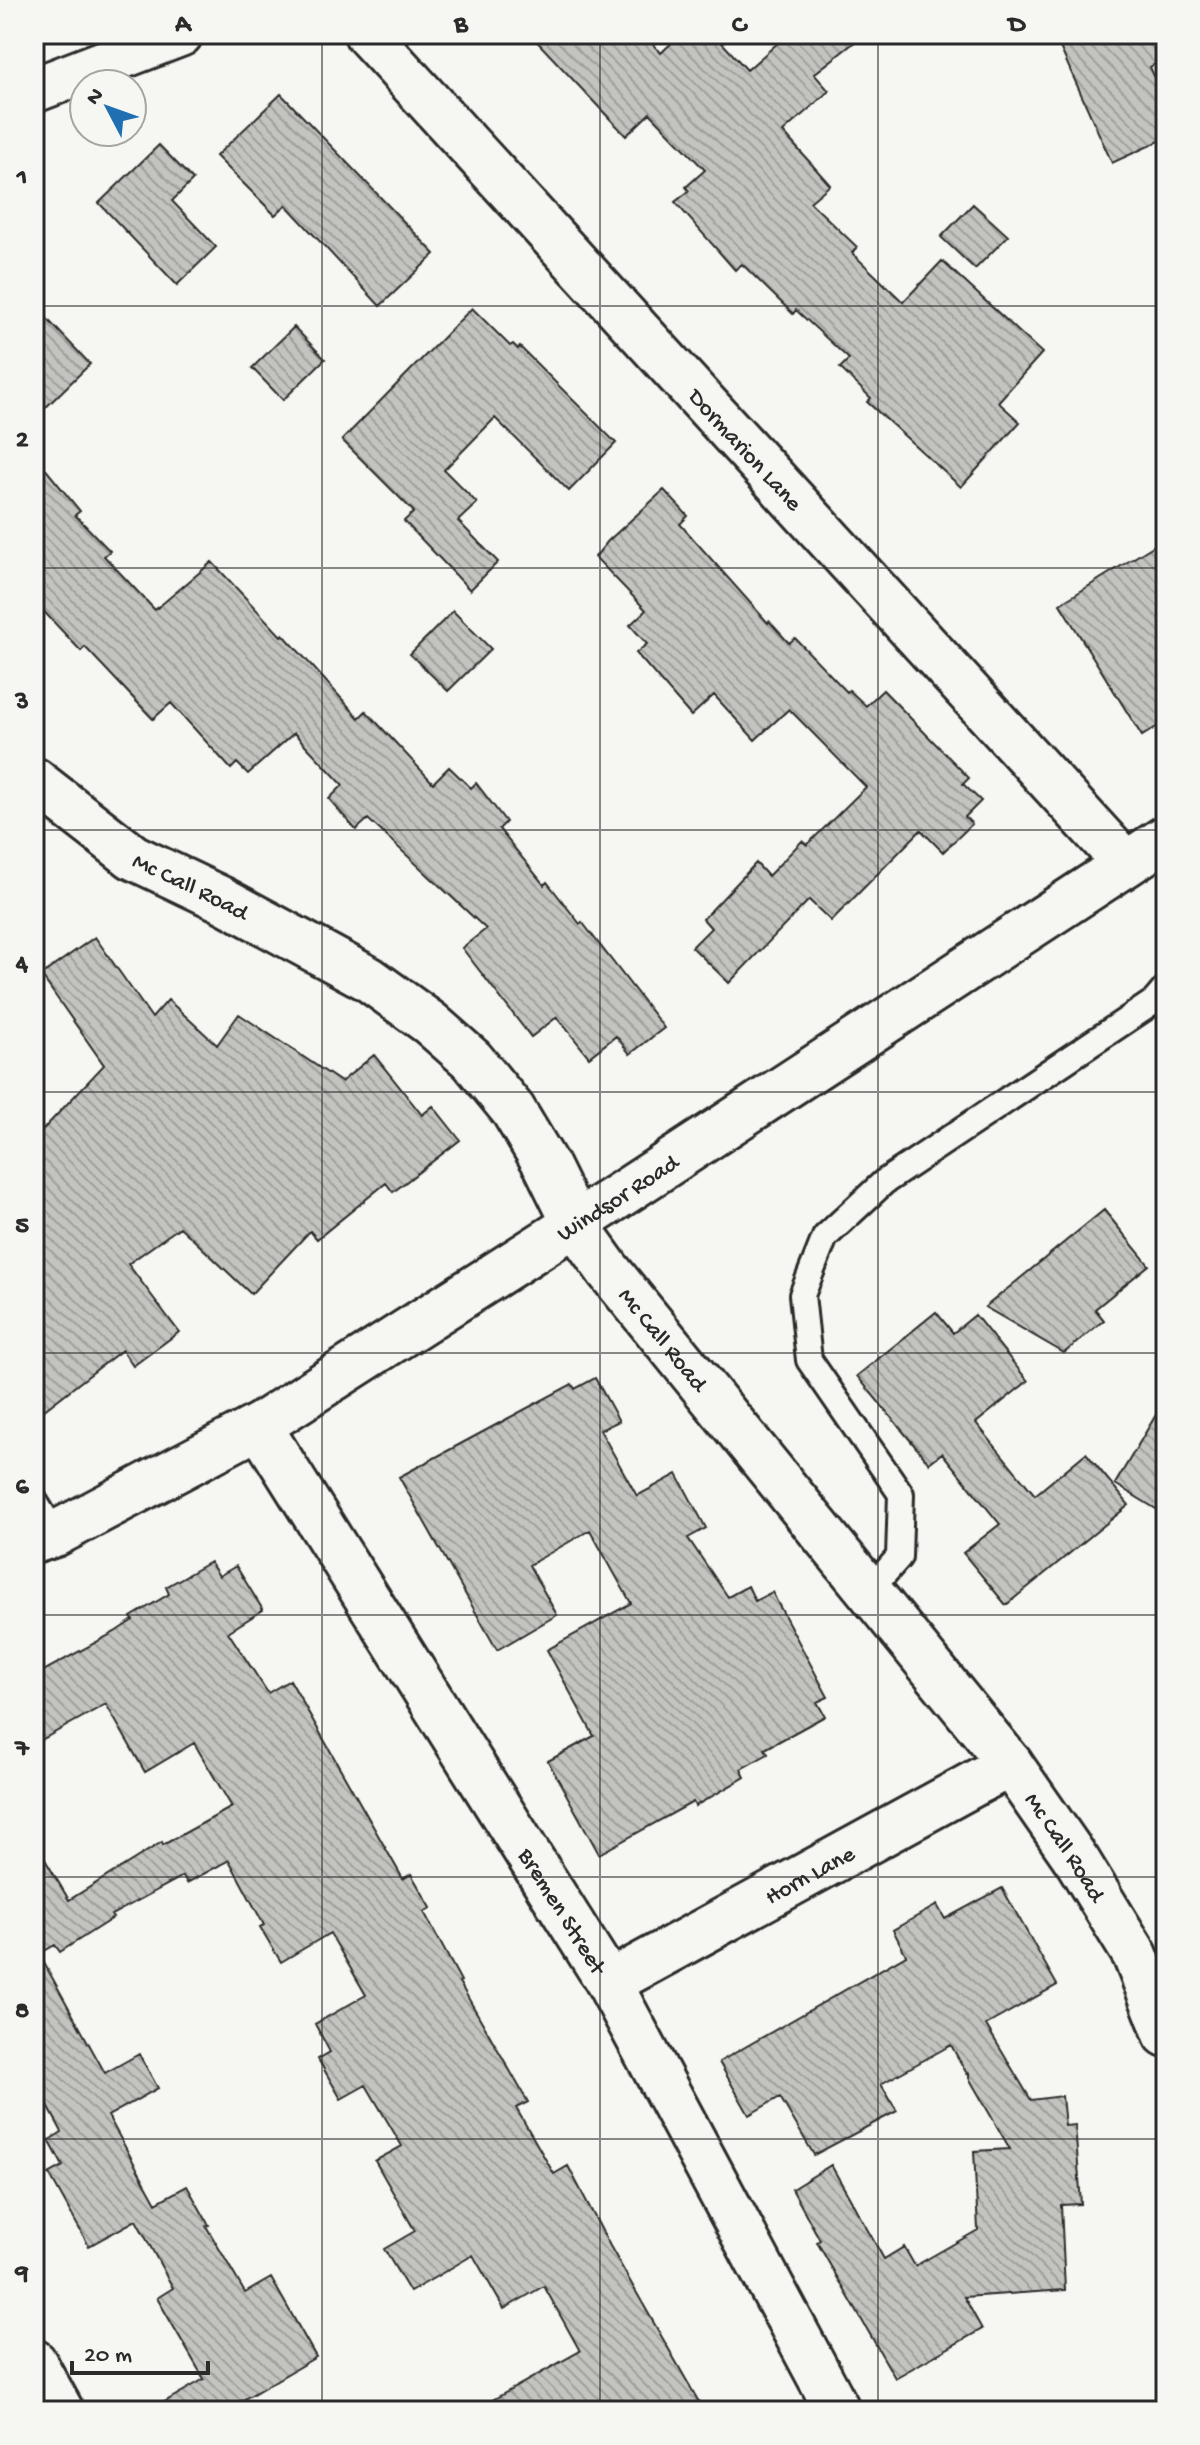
<svg xmlns="http://www.w3.org/2000/svg" width="1200" height="2445" font-family="'Gochi Hand',sans-serif">
	<style>
		.building { fill: url(#building-back-hatch); stroke: #2b2b2b; stroke-width: 2 }
		.lines { fill: none; stroke-linecap: round; stroke-linejoin: round }
		.lane-casing { stroke: #2b2b2b; stroke-width: 30 }
		.street-casing { stroke: #2b2b2b; stroke-width: 50 }
		.secondary-casing { stroke: #2b2b2b; stroke-width: 50 }
		.lane { stroke: #f6f6f2; stroke-width: 24 }
		.street { stroke: #f6f6f2; stroke-width: 44 }
		.secondary { stroke: #f6f6f2; stroke-width: 44 }
		.grid { fill: none; stroke: #2b2b2b; stroke-width: 2; stroke-opacity: 0.55 }
		.labels { text-anchor: middle; stroke-width: 8; stroke-linejoin: round; paint-order: stroke }
		.street-label { font-size: 24px; fill: #2b2b2b; stroke: #f6f6f2 }
		.neatline { fill: none; stroke: #2b2b2b; stroke-width: 3 }
		.grid-label { font-size: 26px; text-anchor: middle; font-weight: bold; fill: #2b2b2b }
	</style>
	<defs>
		<pattern id="building-back-hatch" width="6" height="6" patternUnits="userSpaceOnUse" patternTransform="scale(2)"><rect width="6" height="6" fill="#c3c3c0"/><path d="M-1 5l2 2M0 0l6 6M5-1l2 2" fill="none" stroke="#9f9f9c"/></pattern>
	</defs>
	<rect width="100%" height="100%" fill="#f6f6f2"/>
	<filter id="ink" filterUnits="userSpaceOnUse"><feTurbulence type="fractalNoise" baseFrequency=".0125" numOctaves="2"/><feDisplacementMap in="SourceGraphic" scale="16" xChannelSelector="R" yChannelSelector="G"/><feConvolveMatrix kernelMatrix="1 2 1 2 8 2 1 2 1" color-interpolation-filters="sRGB"/></filter>
	<g filter="url(#ink)">
		<path class="building" d="M 530,34 L 643,34 L 661,53 L 681,34 L 714,34 L 747,70 L 788,34 L 865,34 L 814,74 L 829,91 L 783,132 L 830,185 L 810,202 L 857,247 L 852,253 L 903,302 L 942,261 L 1042,353 L 998,402 L 1020,422 L 961,487 L 867,402 L 871,398 L 840,368 L 849,359 L 796,310 L 793,314 L 742,264 L 735,270 L 675,202 L 689,191 L 686,187 L 705,170 L 650,113 L 626,136 Z
			M 1054,34 L 1166,34 L 1166,58 L 1150,67 L 1166,103 L 1166,138 L 1112,163 Z
			M 281,94 L 435,254 L 380,306 L 286,205 L 275,215 L 216,156 Z
			M 159,145 L 193,180 L 172,201 L 216,247 L 177,285 L 99,203 Z
			M 973,204 L 1008,236 L 975,269 L 941,237 Z
			M 34,305 L 90,364 L 34,419 Z
			M 472,308 L 510,346 L 513,344 L 518,349 L 520,347 L 616,443 L 569,491 L 495,418 L 444,470 L 477,503 L 458,521 L 498,562 L 470,590 L 404,521 L 414,512 L 342,440 Z
			M 294,327 L 325,359 L 283,400 L 252,368 Z
			M 34,455 L 80,511 L 75,515 L 110,551 L 104,556 L 155,610 L 212,562 L 281,636 L 283,634 L 359,718 L 366,711 L 433,783 L 449,767 L 471,788 L 476,783 L 506,822 L 499,829 L 544,885 L 547,882 L 580,924 L 582,922 L 664,1028 L 630,1054 L 616,1036 L 589,1057 L 557,1017 L 531,1037 L 462,948 L 486,929 L 368,819 L 356,830 L 329,799 L 343,785 L 294,733 L 248,774 L 237,763 L 231,769 L 171,703 L 153,719 L 85,647 L 81,651 L 34,601 Z
			M 664,490 L 688,516 L 680,524 L 768,623 L 769,621 L 789,643 L 795,638 L 847,692 L 849,690 L 866,706 L 883,690 L 969,778 L 963,784 L 981,801 L 965,817 L 972,824 L 943,852 L 921,830 L 831,921 L 809,900 L 729,983 L 692,947 L 711,928 L 703,919 L 756,863 L 768,876 L 802,841 L 807,845 L 866,787 L 789,709 L 755,740 L 714,695 L 691,716 L 636,653 L 647,644 L 630,625 L 646,610 L 595,557 L 608,541 Z
			M 1166,538 L 1166,721 L 1142,736 L 1060,604 Z
			M 453,611 L 491,649 L 448,691 L 410,654 Z
			M 95,937 L 152,1018 L 168,1000 L 217,1045 L 239,1014 L 341,1082 L 374,1055 L 422,1115 L 433,1106 L 460,1140 L 393,1192 L 386,1183 L 317,1239 L 310,1231 L 251,1294 L 180,1227 L 128,1264 L 179,1332 L 133,1366 L 122,1350 L 34,1418 L 34,1139 L 104,1065 L 41,975 Z
			M 1104,1210 L 1149,1265 L 1095,1309 L 1104,1320 L 1064,1353 L 985,1307 Z
			M 936,1312 L 953,1333 L 975,1315 L 1028,1381 L 976,1423 L 1035,1495 L 1086,1453 L 1129,1505 L 1006,1605 L 963,1553 L 1000,1524 L 942,1453 L 929,1463 L 857,1376 Z
			M 595,1378 L 619,1421 L 600,1430 L 637,1496 L 677,1474 L 706,1528 L 688,1538 L 728,1597 L 748,1586 L 755,1601 L 772,1592 L 828,1697 L 817,1702 L 825,1716 L 765,1749 L 768,1754 L 741,1769 L 745,1777 L 695,1806 L 693,1802 L 599,1854 L 548,1761 L 594,1736 L 547,1650 L 631,1603 L 590,1530 L 529,1565 L 557,1615 L 497,1650 L 399,1477 L 572,1384 L 575,1389 Z
			M 1166,1398 L 1166,1515 L 1115,1484 Z
			M 210,1562 L 219,1576 L 236,1566 L 263,1610 L 228,1632 L 268,1693 L 290,1680 L 403,1879 L 411,1874 L 431,1908 L 424,1912 L 461,1981 L 459,1982 L 528,2102 L 516,2108 L 554,2174 L 568,2166 L 610,2246 L 704,2411 L 473,2411 L 580,2351 L 544,2286 L 504,2309 L 473,2255 L 410,2292 L 384,2249 L 415,2231 L 375,2161 L 402,2146 L 366,2085 L 341,2099 L 318,2059 L 330,2052 L 315,2024 L 366,1995 L 330,1933 L 281,1962 L 260,1927 L 264,1925 L 229,1860 L 187,1883 L 183,1876 L 111,1915 L 113,1918 L 60,1952 L 55,1945 L 39,1954 L 105,2073 L 139,2054 L 158,2088 L 108,2116 L 156,2203 L 187,2186 L 209,2225 L 206,2226 L 245,2293 L 271,2278 L 316,2357 L 224,2411 L 149,2411 L 204,2379 L 157,2298 L 173,2288 L 136,2220 L 89,2246 L 49,2174 L 63,2166 L 49,2140 L 62,2132 L 34,2080 L 34,1923 L 40,1919 L 34,1909 L 34,1841 L 69,1900 L 162,1842 L 163,1845 L 232,1807 L 194,1743 L 145,1772 L 106,1704 L 34,1744 L 34,1676 L 115,1632 L 133,1620 L 131,1617 L 169,1594 L 166,1587 Z
			M 1002,1888 L 1057,1985 L 986,2025 L 1031,2100 L 1062,2096 L 1065,2126 L 1075,2125 L 1081,2204 L 1061,2205 L 1065,2290 L 964,2297 L 982,2329 L 895,2378 L 817,2242 L 820,2240 L 792,2189 L 831,2165 L 884,2259 L 904,2247 L 915,2266 L 978,2230 L 974,2151 L 1010,2149 L 969,2078 L 969,2073 L 967,2074 L 951,2045 L 881,2084 L 897,2111 L 814,2155 L 780,2097 L 749,2115 L 719,2062 L 906,1955 L 893,1930 L 937,1905 L 945,1919 Z"/>
		<g class="lines">
			<g class="lane-casing">
				<path id="lane" d="M 34,1500 L 55,1534
					M 869,1591 L 899,1557 L 901,1494 L 809,1360 L 802,1295 L 825,1237 L 884,1182 L 1155,1001 L 1166,988"/>
			</g>
			<g class="street-casing">
				<g id="street">
					<path id="s1" d="M 367,34 L 1126,864"/>
					<path d="M 34,90 L 180,34"/>
					<path id="s2" d="M 34,780 L 133,857 L 223,900 L 369,979 L 430,1023 L 472,1060 L 513,1110 L 546,1165 L 575,1224 L 608,1270 L 1010,1764 L 1078,1862 L 1135,1955 L 1166,2034"/>
					<path id="s3" d="M 259,1426 L 609,1983 L 838,2411"/>
					<path id="s4" d="M 609,1983 L 1010,1764"/>
					<path d="M 34,2362 L 61,2411"/>
				</g>
			</g>
			<g class="secondary-casing">
				<g id="secondary">
					<path id="s5" d="M 34,1541 L 55,1534 L 259,1426 L 617,1197 L 1166,838"/>
				</g>
			</g>
			<use href="#lane" class="lane"/>
			<use href="#street" class="street"/>
			<use href="#secondary" class="secondary"/>
		</g>
	</g>
	<path class="grid" d="M 322,34 L 322,2411M 600,34 L 600,2411M 878,34 L 878,2411M 34,306 L 1166,306M 34,568 L 1166,568M 34,830 L 1166,830M 34,1092 L 1166,1092M 34,1353 L 1166,1353M 34,1615 L 1166,1615M 34,1877 L 1166,1877M 34,2139 L 1166,2139"/>
	<g class="labels">
		<g class="street-label">
			<text dy="8" stroke="none"><textPath href="#s1" startOffset="562">Dormarion Lane</textPath></text>
			<text dy="8" stroke="none"><textPath href="#s2" startOffset="190">Mc Call Road</textPath></text>
			<text dy="8" stroke="none"><textPath href="#s5" startOffset="678">Windsor Road</textPath></text>
			<text dy="8" stroke="none"><textPath href="#s2" startOffset="862">Mc Call Road</textPath></text>
			<text dy="8" stroke="none"><textPath href="#s2" startOffset="1510">Mc Call Road</textPath></text>
			<text dy="8" stroke="none"><textPath href="#s4" startOffset="228">Horn Lane</textPath></text>
			<text dy="8" stroke="none"><textPath href="#s3" startOffset="572">Bremen Street</textPath></text>
		</g>
	</g>
	<rect width="1200" height="2445" fill="none" stroke="#f6f6f2" stroke-width="88"/>
	<g transform="translate(108 108) rotate(311)"><circle r="38" fill="#f6f6f2" stroke="#a5a5a2" stroke-width="2"/>
	<path d="M0-6L14 30L0 20L-14 30Z" fill="#1f6fb2"/>
	<text y="-12" font-size="22" font-weight="bold" text-anchor="middle" fill="#2b2b2b">N</text>
	</g>
	<path d="M72 2361v12h136v-12" fill="none" stroke="#2b2b2b" stroke-width="4"/>
	<text x="84" y="2361" font-size="24" fill="#2b2b2b" stroke="#f6f6f2" stroke-width="6" paint-order="stroke">20 m</text>
	<rect x="44" y="44" width="1112" height="2357" class="neatline"/>
	<g class="grid-label">
		<text x="183" y="31">A</text>
		<text x="461" y="31">B</text>
		<text x="739" y="31">C</text>
		<text x="1017" y="31">D</text>
		<text x="22" y="184">1</text>
		<text x="22" y="446">2</text>
		<text x="22" y="708">3</text>
		<text x="22" y="970">4</text>
		<text x="22" y="1232">5</text>
		<text x="22" y="1493">6</text>
		<text x="22" y="1755">7</text>
		<text x="22" y="2017">8</text>
		<text x="22" y="2279">9</text>
	</g>
</svg>
